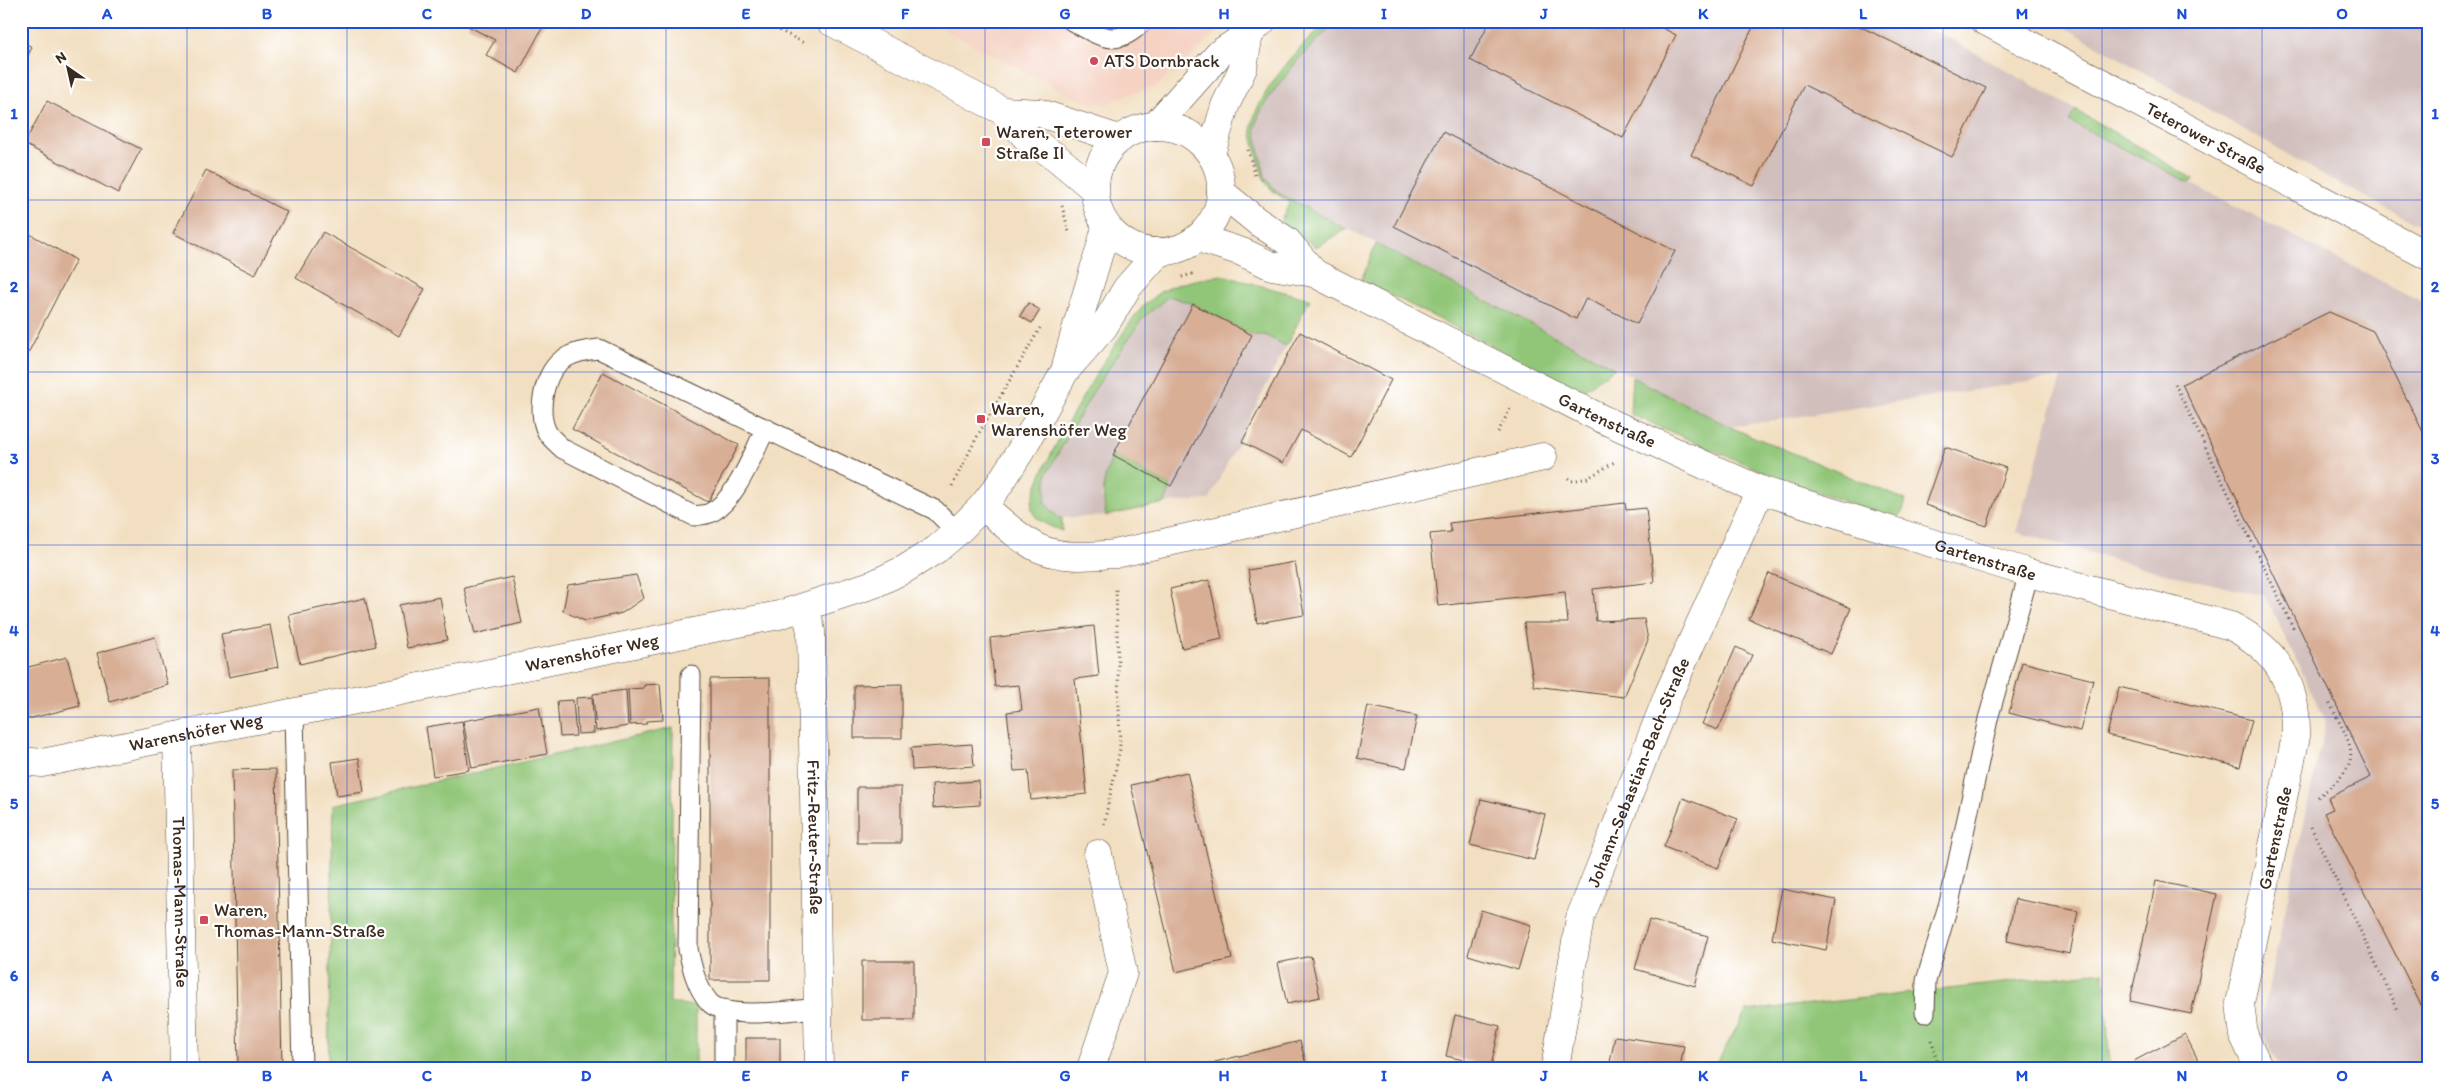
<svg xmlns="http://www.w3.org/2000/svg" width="2449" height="1089" font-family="Itim,sans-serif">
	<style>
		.built { fill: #f5d2c2 }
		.industrial { fill: #d1bfbd }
		.green { fill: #91c678; stroke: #66784b }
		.building { fill: #d8ae95 }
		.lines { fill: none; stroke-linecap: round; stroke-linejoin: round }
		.service-casing { stroke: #564536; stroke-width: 21 }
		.minor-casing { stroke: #564536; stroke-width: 29 }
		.primary-casing { stroke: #564536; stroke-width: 29 }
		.path { stroke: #564536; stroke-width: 3; stroke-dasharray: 1 4; stroke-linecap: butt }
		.service { stroke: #fff; stroke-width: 19 }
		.minor { stroke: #fff; stroke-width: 28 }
		.primary { stroke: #fff; stroke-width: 28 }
		.grid { fill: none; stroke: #1d4ed8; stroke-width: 1; stroke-opacity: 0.55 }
		.poi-dot { fill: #d1495b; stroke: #fff; stroke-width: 2 }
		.labels { text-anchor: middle; stroke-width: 4.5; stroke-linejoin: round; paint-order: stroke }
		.poi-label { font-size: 18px; fill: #3b2a1e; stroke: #fff; text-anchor: start }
		.street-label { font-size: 18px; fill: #3b2a1e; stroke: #fff }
		.neatline { fill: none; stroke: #1d4ed8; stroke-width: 2 }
		.grid-label { font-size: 16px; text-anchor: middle; font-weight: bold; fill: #1d4ed8 }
	</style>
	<rect width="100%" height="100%" fill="#fff"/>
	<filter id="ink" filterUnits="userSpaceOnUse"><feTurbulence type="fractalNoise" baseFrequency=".02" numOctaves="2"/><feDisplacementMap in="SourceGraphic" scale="10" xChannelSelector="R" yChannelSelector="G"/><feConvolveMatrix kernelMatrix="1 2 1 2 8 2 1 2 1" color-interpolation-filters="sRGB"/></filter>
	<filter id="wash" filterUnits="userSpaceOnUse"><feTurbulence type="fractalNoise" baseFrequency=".0096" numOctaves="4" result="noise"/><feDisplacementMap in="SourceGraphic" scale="20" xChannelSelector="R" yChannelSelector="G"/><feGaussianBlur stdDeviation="1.12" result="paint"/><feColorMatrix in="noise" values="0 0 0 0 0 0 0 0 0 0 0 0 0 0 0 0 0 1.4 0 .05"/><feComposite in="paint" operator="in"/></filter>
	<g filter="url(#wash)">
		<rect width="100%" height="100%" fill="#f2dfc1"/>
		<path class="built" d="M 927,21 L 1226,21 L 1188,60 L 1176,63 L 1159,86 L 1121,97 L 1108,104 L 1089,103 L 1076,98 Z"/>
		<path class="industrial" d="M 1336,21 L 1912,21 L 1951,39 L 2076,110 L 2070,122 L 2428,305 L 2428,1068 L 2282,1068 L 2277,1061 L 2260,1027 L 2326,721 L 2265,596 L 2156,571 L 2016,532 L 2061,377 L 1730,427 L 1277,192 L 1265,177 L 1255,129 L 1259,115 L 1270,96 L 1297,61 Z
			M 2054,21 L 2428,21 L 2428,229 L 2334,181 Z
			M 1169,296 L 1193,304 L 1252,335 L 1265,335 L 1286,346 L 1209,500 L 1165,503 L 1171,486 L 1101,494 L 1106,516 L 1058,518 L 1045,503 L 1047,473 L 1093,392 L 1144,318 Z"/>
		<path class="green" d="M 1330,21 L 1336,21 L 1297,61 L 1270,96 L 1259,115 L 1255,129 L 1265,177 L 1277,192 L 1346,229 L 1316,247 L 1280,222 L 1290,202 C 1267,189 1264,184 1258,158 C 1256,148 1250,135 1252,125 C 1258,92 1303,41 1330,21 Z
			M 2076,110 L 2193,179 L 2190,183 L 2069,121 Z
			M 1376,244 L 1615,368 L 1582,391 L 1361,280 Z
			M 1221,275 L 1310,299 L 1286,346 L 1265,335 L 1252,335 L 1193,304 L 1169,296 L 1143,318 L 1093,392 L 1047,473 L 1045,503 L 1058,518 L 1062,518 L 1062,531 C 1052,527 1036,522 1032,510 C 1024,486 1119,334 1139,311 C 1144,305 1150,300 1156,295 C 1172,282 1201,280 1221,275 Z
			M 1632,377 L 1730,427 L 1906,500 L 1903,511 L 1895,520 L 1766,473 L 1630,414 Z
			M 1113,455 L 1171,486 L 1165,503 L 1106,516 C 1101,490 1103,479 1113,455 Z
			M 673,728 L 670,1003 L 696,1006 L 696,1068 L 328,1068 L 333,805 Z
			M 2104,972 L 2110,1068 L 1714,1068 L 1746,1011 Z"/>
		<g id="blocks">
			<path class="building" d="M 470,21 L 546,21 L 518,73 L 486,55 L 495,40 L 468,26 Z
				M 1490,21 L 1649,21 L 1676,35 L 1623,138 L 1470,60 Z
				M 1756,21 L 1849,21 L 1986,88 L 1952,157 L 1804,85 L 1754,186 L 1691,155 Z
				M 21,41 L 32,47 L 21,69 Z
				M 47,101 L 141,149 L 118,193 L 24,144 Z
				M 1443,132 L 1675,251 L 1637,324 L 1586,298 L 1576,319 L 1394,226 Z
				M 206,170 L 287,212 L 255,275 L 173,233 Z
				M 21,229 L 76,260 L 21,367 Z
				M 323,232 L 425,289 L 399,336 L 296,278 Z
				M 1028,303 L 1040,310 L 1032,323 L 1020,316 Z
				M 1193,304 L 1252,335 L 1171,486 L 1113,455 Z
				M 2329,312 L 2373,331 L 2428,442 L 2428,1019 L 2324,813 L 2333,809 L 2328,798 L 2371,777 L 2182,384 Z
				M 1300,332 L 1391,380 L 1351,457 L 1301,430 L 1283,463 L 1242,442 Z
				M 603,372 L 739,445 L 708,502 L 572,429 Z
				M 1945,447 L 2006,468 L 1987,526 L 1925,505 Z
				M 1625,503 L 1626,510 L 1646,508 L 1654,582 L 1593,589 L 1596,621 L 1644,619 L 1648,640 L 1624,697 L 1534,686 L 1524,623 L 1568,623 L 1565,592 L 1438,606 L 1430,534 L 1451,532 L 1449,523 Z
				M 1295,562 L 1304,615 L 1257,623 L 1248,570 Z
				M 1769,573 L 1851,608 L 1831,654 L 1749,619 Z
				M 636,575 L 644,598 L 622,613 L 585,621 L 563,611 L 568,585 Z
				M 512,577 L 522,623 L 475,634 L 464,588 Z
				M 1209,580 L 1222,639 L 1182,648 L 1170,589 Z
				M 440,597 L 447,640 L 407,648 L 399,605 Z
				M 365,598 L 376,646 L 300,664 L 289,615 Z
				M 270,625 L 278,667 L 229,677 L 221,634 Z
				M 1094,626 L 1099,676 L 1075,679 L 1087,794 L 1031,800 L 1028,770 L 1014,771 L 1007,712 L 1022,710 L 1019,685 L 995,687 L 990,638 Z
				M 155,637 L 168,685 L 110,702 L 97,653 Z
				M 1736,647 L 1752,655 L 1718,730 L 1702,724 Z
				M 67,657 L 80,706 L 24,720 L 21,709 L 21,669 Z
				M 2022,662 L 2093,680 L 2080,731 L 2009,713 Z
				M 770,678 L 770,980 L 710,980 L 710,679 Z
				M 660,684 L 663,720 L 646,721 L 646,724 L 630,725 L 628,689 L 644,688 L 644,685 Z
				M 902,684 L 902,738 L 854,738 L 854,685 Z
				M 2119,687 L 2252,720 L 2240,767 L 2107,735 Z
				M 626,690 L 628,726 L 596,731 L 593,694 Z
				M 592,697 L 594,733 L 578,734 L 576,698 Z
				M 573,700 L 576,736 L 560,737 L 557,701 Z
				M 1368,706 L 1417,716 L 1406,768 L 1357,758 Z
				M 539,707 L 547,754 L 472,768 L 463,721 Z
				M 462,721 L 469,770 L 433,776 L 426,727 Z
				M 972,744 L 974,766 L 912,770 L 911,748 Z
				M 359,758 L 364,792 L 337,796 L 332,762 Z
				M 276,769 L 282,1068 L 238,1068 L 232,770 Z
				M 1187,772 L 1232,959 L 1176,972 L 1131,785 Z
				M 979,781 L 980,805 L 933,808 L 932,784 Z
				M 857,787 L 901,787 L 901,843 L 857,843 Z
				M 1683,798 L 1738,819 L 1718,868 L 1664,847 Z
				M 1481,799 L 1545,814 L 1534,860 L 1470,845 Z
				M 2156,881 L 2217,894 L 2191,1014 L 2130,1001 Z
				M 1782,889 L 1836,900 L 1826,950 L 1772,939 Z
				M 2015,899 L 2078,911 L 2070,954 L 2007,941 Z
				M 1481,910 L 1531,925 L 1518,970 L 1468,955 Z
				M 1649,920 L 1708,936 L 1695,986 L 1635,969 Z
				M 1311,956 L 1320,997 L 1287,1004 L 1278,963 Z
				M 862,961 L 914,961 L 914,1020 L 862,1020 Z
				M 1455,1015 L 1500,1026 L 1491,1066 L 1446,1056 Z
				M 2185,1034 L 2202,1068 L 2138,1068 L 2134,1061 Z
				M 1615,1036 L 1684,1046 L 1680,1068 L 1609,1068 Z
				M 746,1038 L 780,1038 L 780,1068 L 746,1068 Z
				M 1300,1041 L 1307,1068 L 1195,1068 L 1195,1067 Z"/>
		</g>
	</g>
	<g filter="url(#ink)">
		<use href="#blocks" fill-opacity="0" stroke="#564536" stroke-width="1"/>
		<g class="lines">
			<g class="service-casing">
				<path id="service" d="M 1072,21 C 1100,36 1117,50 1143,21
					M 766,428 C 753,453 736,501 710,513 C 705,515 699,515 694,516 L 563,449 C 558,444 550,438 547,432 C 536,412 544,370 565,358 C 575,352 587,350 599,349 L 935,510 L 957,532
					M 691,675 L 688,949 C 692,968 696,986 709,1002 C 726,1021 793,1010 818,1008
					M 294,713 L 302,1068
					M 1925,1013 L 1926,981 L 1950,899 L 1988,719 L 2029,573
					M 724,1068 L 724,1009"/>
			</g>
			<g class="minor-casing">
				<g id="minor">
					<path d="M 1198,238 L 1242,252 L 1272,266 L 1314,273 L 1287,241 L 1258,222 L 1221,192"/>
					<path id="s1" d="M 1314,273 L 1600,418 L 1760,490 L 2029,573 L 2231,626 C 2278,650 2297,684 2296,736 L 2240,1003 L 2244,1036 L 2259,1068"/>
					<path d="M 1066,367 C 1077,320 1094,274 1106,227"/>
					<path d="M 983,506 C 1000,520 1018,538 1038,548 C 1063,559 1089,556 1115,554 L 1543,457"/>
					<path id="s2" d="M 805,607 L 811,631 L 819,1068"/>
					<path id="s3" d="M 177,736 L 184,1068"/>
					<path id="s4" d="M 21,761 L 42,763 L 779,615 L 874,584 L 905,569 L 937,549 L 957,532 L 983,506 L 999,485 L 1023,447 L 1065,371 L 1103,328 L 1127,288 L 1157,254"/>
					<path d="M 1091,1068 L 1123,973 L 1098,854"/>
					<path id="s5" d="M 1555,1068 L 1580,918 L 1669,693 L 1760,490"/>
				</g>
			</g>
			<g class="primary-casing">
				<g id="primary">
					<path d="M 830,21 L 1003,111 L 1026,137 L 1056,157 L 1094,189"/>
					<path id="s6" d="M 1985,21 L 2428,256"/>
					<path d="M 1003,111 L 1040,113 L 1119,139"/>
					<circle cx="1158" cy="189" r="63"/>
					<path d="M 1155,126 L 1220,53 L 1249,34 L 1262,21"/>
					<path d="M 1211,154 L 1225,106 L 1243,68 L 1249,34"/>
				</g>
			</g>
			<path class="path" d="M 762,21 L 804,43
				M 1248,150 L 1255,175
				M 1062,206 L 1069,232
				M 1182,277 L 1195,273
				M 2175,384 L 2295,631
				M 1498,432 L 1510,409
				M 1568,478 L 1572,481 L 1588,478 L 1616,461
				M 952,486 L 978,435 L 1040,328
				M 2318,797 C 2368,759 2352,749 2328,700
				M 1104,824 L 1120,749 L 1116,586
				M 2311,827 L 2399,1012
				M 1932,1040 L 1938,1068"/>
			<use href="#service" class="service"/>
			<use href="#minor" class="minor"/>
			<use href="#primary" class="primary"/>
		</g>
	</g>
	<path class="grid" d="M 187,21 L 187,1068M 347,21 L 347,1068M 506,21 L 506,1068M 666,21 L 666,1068M 826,21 L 826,1068M 985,21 L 985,1068M 1145,21 L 1145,1068M 1304,21 L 1304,1068M 1464,21 L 1464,1068M 1624,21 L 1624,1068M 1783,21 L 1783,1068M 1943,21 L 1943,1068M 2102,21 L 2102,1068M 2262,21 L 2262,1068M 21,200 L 2428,200M 21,372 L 2428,372M 21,545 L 2428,545M 21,717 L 2428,717M 21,889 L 2428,889"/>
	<g class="poi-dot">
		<circle cx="1094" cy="61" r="5"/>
		<rect x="981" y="137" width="10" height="10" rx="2.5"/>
		<rect x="976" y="414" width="10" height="10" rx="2.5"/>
		<rect x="199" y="915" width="10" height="10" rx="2.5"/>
	</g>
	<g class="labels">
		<g class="poi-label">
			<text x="1104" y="67">ATS Dornbrack</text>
			<text x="996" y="138">Waren, Teterower<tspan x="996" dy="21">Straße II</tspan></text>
			<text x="991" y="415">Waren,<tspan x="991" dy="21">Warenshöfer Weg</tspan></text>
			<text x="214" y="916">Waren,<tspan x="214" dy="21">Thomas-Mann-Straße</tspan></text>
		</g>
		<g class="street-label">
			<text dy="6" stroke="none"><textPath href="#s6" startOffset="250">Teterower Straße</textPath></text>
			<text dy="6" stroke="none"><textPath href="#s1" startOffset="328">Gartenstraße</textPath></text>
			<text dy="6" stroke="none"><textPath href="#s1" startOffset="732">Gartenstraße</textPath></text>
			<text dy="6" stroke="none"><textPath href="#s4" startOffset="582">Warenshöfer Weg</textPath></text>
			<text dy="6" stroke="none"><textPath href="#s4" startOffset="178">Warenshöfer Weg</textPath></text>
			<text dy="6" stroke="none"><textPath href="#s5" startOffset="309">Johann-Sebastian-Bach-Straße</textPath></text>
			<text dy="6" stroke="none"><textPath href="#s2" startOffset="231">Fritz-Reuter-Straße</textPath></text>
			<text transform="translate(2275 838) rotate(-78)" y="6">Gartenstraße</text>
			<text dy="6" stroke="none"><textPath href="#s3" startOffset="166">Thomas-Mann-Straße</textPath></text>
		</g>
	</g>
	<rect width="2449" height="1089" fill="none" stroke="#fff" stroke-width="55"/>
	<g transform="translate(68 68) rotate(326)" stroke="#ffffff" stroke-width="4" paint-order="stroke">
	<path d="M0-4L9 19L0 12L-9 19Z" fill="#3b2a1e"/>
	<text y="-8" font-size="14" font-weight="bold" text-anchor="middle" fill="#3b2a1e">N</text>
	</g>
	<rect x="28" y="28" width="2394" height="1034" class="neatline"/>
	<g class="grid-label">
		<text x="107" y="19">A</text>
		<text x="267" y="19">B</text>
		<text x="427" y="19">C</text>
		<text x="586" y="19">D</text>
		<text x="746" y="19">E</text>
		<text x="905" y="19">F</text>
		<text x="1065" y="19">G</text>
		<text x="1224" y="19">H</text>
		<text x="1384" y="19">I</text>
		<text x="1544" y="19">J</text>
		<text x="1703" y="19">K</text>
		<text x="1863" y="19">L</text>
		<text x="2022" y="19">M</text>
		<text x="2182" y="19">N</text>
		<text x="2342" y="19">O</text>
		<text x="14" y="119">1</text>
		<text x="2435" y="119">1</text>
		<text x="14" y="292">2</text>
		<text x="2435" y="292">2</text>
		<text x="14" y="464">3</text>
		<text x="2435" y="464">3</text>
		<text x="14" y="636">4</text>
		<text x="2435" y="636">4</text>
		<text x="14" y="809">5</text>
		<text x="2435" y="809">5</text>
		<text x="14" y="981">6</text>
		<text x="2435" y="981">6</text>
		<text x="107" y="1081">A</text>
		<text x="267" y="1081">B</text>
		<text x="427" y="1081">C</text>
		<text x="586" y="1081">D</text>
		<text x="746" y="1081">E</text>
		<text x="905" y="1081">F</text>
		<text x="1065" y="1081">G</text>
		<text x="1224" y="1081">H</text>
		<text x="1384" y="1081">I</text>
		<text x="1544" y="1081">J</text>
		<text x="1703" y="1081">K</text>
		<text x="1863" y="1081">L</text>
		<text x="2022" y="1081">M</text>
		<text x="2182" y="1081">N</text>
		<text x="2342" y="1081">O</text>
	</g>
</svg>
